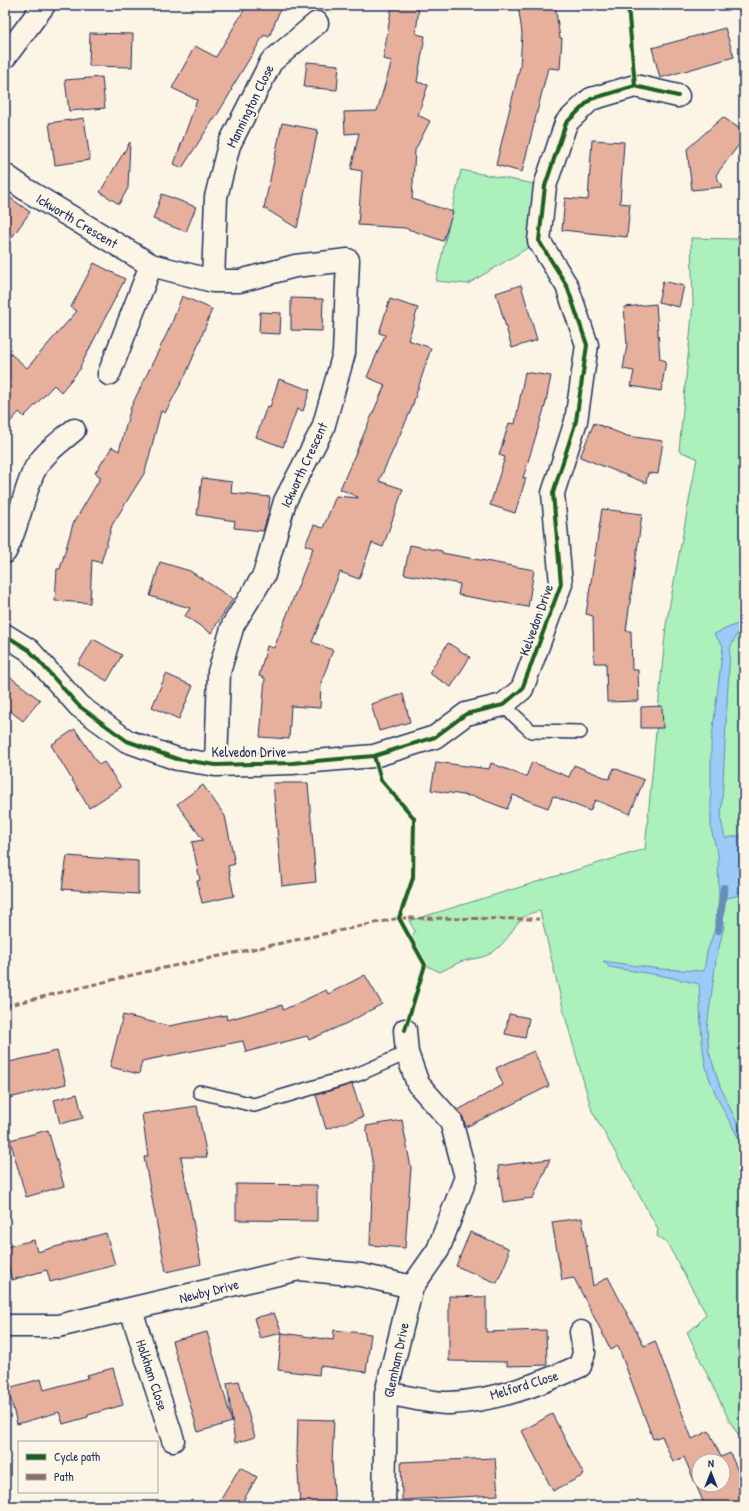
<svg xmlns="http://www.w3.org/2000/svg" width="749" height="1511" font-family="'Patrick Hand',sans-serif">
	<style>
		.green { fill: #acf0bb; stroke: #64908c }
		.water { fill: #9bcbf6; stroke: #688db9 }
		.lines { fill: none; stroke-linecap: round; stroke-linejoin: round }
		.stream { stroke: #688db9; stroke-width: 8 }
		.building { fill: #e7b09d; stroke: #1b2f5e; fill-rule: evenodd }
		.service-casing { stroke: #1b2f5e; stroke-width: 16 }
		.minor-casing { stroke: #1b2f5e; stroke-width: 25 }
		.service { stroke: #fcf5e5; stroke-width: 13 }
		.minor { stroke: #fcf5e5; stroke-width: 22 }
		.quiet { stroke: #8d6e63; stroke-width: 3; stroke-dasharray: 6 3; stroke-linecap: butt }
		.cycleway-casing { stroke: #fcf5e5; stroke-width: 6 }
		.cycleway { stroke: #1b5e20; stroke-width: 4 }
		.labels { text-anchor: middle; stroke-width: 4; stroke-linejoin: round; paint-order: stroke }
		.street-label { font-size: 14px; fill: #1b2f5e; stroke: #fcf5e5 }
	</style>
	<rect width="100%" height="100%" fill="#fcf5e5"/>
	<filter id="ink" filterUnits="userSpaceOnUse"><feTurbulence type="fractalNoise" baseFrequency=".025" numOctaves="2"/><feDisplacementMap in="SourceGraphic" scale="8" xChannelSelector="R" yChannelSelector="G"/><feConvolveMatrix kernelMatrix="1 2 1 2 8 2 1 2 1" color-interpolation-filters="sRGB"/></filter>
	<g filter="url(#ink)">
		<path class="green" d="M 461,170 L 545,186 L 539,241 L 468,284 L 436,281 Z
			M 744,196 L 744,1444 L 729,1420 L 687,1332 L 697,1325 L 706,1314 L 667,1243 L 657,1236 L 658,1229 L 592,1111 L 565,1016 L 540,911 C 515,915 516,931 500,946 C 487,960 475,957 460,962 C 453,965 447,969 440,972 L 425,965 L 410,940 L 415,931 L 409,921 L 645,849 L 666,625 L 697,458 L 679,451 L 693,304 L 691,238 L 737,239 Z"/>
		<path class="water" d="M 744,621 L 730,648 L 721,820 L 725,838 L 744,835 L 744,894 L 719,900 L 718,855 L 711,829 L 711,745 L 723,646 L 714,634 Z
			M 718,920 L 725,922 L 716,960 L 707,1028 L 709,1052 L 720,1086 L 744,1138 L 744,1148 C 731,1123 713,1095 706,1067 C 700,1040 701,1012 699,984 L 664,976 L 609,967 L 603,961 L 660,969 L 704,971 L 707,952 Z"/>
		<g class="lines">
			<path class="stream" d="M 718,930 L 724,888"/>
		</g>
		<path class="building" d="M 247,5 L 282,5 L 269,37 L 264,35 L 231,89 L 232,90 L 214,120 L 213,120 L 182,168 L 174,164 L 197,100 L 172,88 L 195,46 L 216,57 Z
			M 392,5 L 419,5 L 416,34 L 425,36 L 417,82 L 428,85 L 418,115 L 430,121 L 415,150 L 412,199 L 453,212 L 443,241 L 405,228 L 358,225 L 362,171 L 351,169 L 359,133 L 345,134 L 344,112 L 377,111 L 392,61 L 383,59 Z
			M 518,5 L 555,5 L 560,38 L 562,38 L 560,69 L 548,68 L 522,172 L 496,165 L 520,67 L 522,33 Z
			M 725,28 L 734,57 L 660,78 L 652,48 Z
			M 90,33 L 133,34 L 132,67 L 89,66 Z
			M 307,62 L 339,65 L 337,90 L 304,87 Z
			M 102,77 L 105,108 L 69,111 L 65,80 Z
			M 723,117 L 744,132 L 744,138 L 716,175 L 722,187 L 692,190 L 687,149 Z
			M 84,118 L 90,160 L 55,165 L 49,123 Z
			M 282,123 L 318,130 L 297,228 L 264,208 Z
			M 592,140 L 624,142 L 620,203 L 630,204 L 627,237 L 562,230 L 565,198 L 588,200 Z
			M 130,142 L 128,188 L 119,204 L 100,192 Z
			M 5,194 L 30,212 L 5,247 Z
			M 162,194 L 196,207 L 186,232 L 153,219 Z
			M 94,263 L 125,279 L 80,367 L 81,368 L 61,392 L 54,385 L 24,417 L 19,412 L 5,428 L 5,349 L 27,368 L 77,311 L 71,307 Z
			M 663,281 L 684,286 L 679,307 L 658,302 Z
			M 521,285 L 537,340 L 512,348 L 496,293 Z
			M 182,296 L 212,309 L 199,343 L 186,374 L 165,413 L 161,411 L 145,472 L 112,525 L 101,563 L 92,560 L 90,603 L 55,601 L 57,569 L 60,569 L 73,524 L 101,477 L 95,473 L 112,447 L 119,451 L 131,407 L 171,325 Z
			M 291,298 L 323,299 L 322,331 L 291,330 Z
			M 390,299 L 418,308 L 408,340 L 431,348 L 411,410 L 379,481 L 403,489 L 383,547 L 372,543 L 359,579 L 340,572 L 312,642 L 333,650 L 321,683 L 320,708 L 291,706 L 289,739 L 260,737 L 265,678 L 259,676 L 267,646 L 274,648 L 313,548 L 305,545 L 314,525 L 323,528 L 336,496 L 358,498 L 358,497 L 340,489 L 385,385 L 367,377 L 385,335 L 379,333 Z
			M 656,304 L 660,359 L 666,361 L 661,391 L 631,386 L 634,371 L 623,369 L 627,345 L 624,307 Z
			M 260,312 L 281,313 L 280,334 L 259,333 Z
			M 525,372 L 551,376 L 545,406 L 523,478 L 526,478 L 515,513 L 490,505 L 505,457 L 499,455 L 509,423 L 515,424 Z
			M 279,379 L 310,390 L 303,411 L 297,409 L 283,447 L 256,437 L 267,406 L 270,407 Z
			M 594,423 L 627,436 L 663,441 L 658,474 L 648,473 L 646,483 L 580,457 Z
			M 202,478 L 232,482 L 231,493 L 270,497 L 268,515 L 263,531 L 234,528 L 235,521 L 197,515 Z
			M 602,509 L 642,514 L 626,631 L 631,631 L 632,670 L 638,670 L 639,701 L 607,702 L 606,663 L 594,663 L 593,616 L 586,614 Z
			M 410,545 L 442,551 L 442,553 L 534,570 L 528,607 L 458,595 L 460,584 L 404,574 Z
			M 160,562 L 190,571 L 233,599 L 211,633 L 185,616 L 190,608 L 150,596 Z
			M 93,639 L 122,655 L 107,681 L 78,664 Z
			M 448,643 L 470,657 L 451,687 L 429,673 Z
			M 5,673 L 40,700 L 23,721 L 5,707 Z
			M 166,674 L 193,686 L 179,719 L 152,707 Z
			M 403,694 L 410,722 L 379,731 L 371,704 Z
			M 662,706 L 663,728 L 641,728 L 641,707 Z
			M 75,729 L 99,765 L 104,762 L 121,787 L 89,808 L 51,745 Z
			M 436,762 L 489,769 L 491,763 L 526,777 L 532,762 L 569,777 L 574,765 L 609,779 L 614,768 L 644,780 L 630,814 L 595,800 L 590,811 L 553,796 L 548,808 L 513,795 L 507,809 L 476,797 L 431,790 Z
			M 273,783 L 308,783 L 316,882 L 282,886 Z
			M 203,785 L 225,816 L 235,864 L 228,866 L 234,896 L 202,903 L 197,881 L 200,880 L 192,842 L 203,840 L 177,804 Z
			M 67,856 L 138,861 L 138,894 L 62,889 Z
			M 365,975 L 382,1004 L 347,1023 L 309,1040 L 307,1036 L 246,1052 L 243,1041 L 142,1061 L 139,1074 L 110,1067 L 123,1015 L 169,1026 L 226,1015 L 227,1020 L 282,1005 L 283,1010 L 326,990 L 328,994 Z
			M 509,1014 L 529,1018 L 525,1038 L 505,1034 Z
			M 57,1051 L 66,1084 L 5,1099 L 5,1063 Z
			M 534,1051 L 549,1086 L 466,1127 L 463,1117 L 458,1110 L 503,1085 L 496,1068 Z
			M 352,1084 L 363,1117 L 326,1129 L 316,1095 Z
			M 77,1094 L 83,1118 L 60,1124 L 54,1100 Z
			M 197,1106 L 207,1157 L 181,1157 L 201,1264 L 166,1272 L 144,1157 L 148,1156 L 142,1114 Z
			M 402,1120 L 411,1168 L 405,1248 L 370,1245 L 373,1166 L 366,1126 Z
			M 48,1130 L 64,1186 L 26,1197 L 10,1140 Z
			M 550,1159 L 533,1198 L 503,1202 L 498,1166 Z
			M 236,1184 L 317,1185 L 317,1221 L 236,1220 Z
			M 582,1218 L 593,1286 L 608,1277 L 644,1346 L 655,1341 L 692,1439 L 709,1431 L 721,1457 L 730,1453 L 744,1485 L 744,1506 L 705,1506 L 684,1457 L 673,1462 L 662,1436 L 653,1439 L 618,1346 L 611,1350 L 574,1278 L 562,1280 L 552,1222 ZM 699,1461 L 723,1461 L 723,1485 L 699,1485 Z
			M 470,1232 L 508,1248 L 508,1257 L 497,1283 L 456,1266 Z
			M 106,1233 L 115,1265 L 50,1282 L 47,1270 L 12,1280 L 5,1254 L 5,1247 L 34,1240 L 37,1252 Z
			M 449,1296 L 486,1297 L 486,1332 L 546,1330 L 547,1365 L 507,1366 L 507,1362 L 449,1361 Z
			M 274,1313 L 282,1333 L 260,1338 L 254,1318 Z
			M 334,1330 L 371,1334 L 366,1372 L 320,1366 L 319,1375 L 278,1370 L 282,1333 L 333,1340 Z
			M 207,1332 L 232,1422 L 198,1432 L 172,1341 Z
			M 113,1368 L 123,1405 L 88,1415 L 88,1417 L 63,1424 L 59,1412 L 17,1424 L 8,1388 L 41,1379 L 44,1390 L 88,1378 L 87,1375 Z
			M 239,1381 L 255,1437 L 235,1443 L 227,1383 Z
			M 552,1414 L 584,1475 L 553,1491 L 522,1431 Z
			M 298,1419 L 334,1420 L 332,1462 L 335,1506 L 300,1506 L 297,1455 Z
			M 495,1458 L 498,1495 L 402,1500 L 401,1462 Z
			M 240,1467 L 257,1477 L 240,1506 L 217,1506 Z"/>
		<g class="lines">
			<g class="service-casing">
				<path id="service" d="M 503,705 L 531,731 L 580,732
					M 200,1092 L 254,1105 L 359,1074 L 407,1053"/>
			</g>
			<g class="minor-casing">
				<path id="minor" d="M 5,57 L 44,5
					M 5,175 L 28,191 L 151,265 L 213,281 L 240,281 L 295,266 L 348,260 L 344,353 L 323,428 L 285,501 L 264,575 L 233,625 L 219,672 L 216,765
					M 213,281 L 216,197 L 229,145 L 271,62 L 317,23
					M 109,374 L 151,265
					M 5,552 C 18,527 22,499 33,473 C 41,455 59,443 74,430
					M 5,635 L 29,650 L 79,706 L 127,741 L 177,759 L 216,765 L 292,763 L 374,756 L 435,737 L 466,714 L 503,705 L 522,689 L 561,584 L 553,493 L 576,421 L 587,345 L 567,286 L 539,241 L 545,186 L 566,123 L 591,99 L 635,86 L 678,96
					M 131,1310 L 173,1440
					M 5,1326 L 58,1326 L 299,1269 L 361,1275 L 412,1287
					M 386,1393 C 404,1396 434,1404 450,1403 C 495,1401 540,1384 580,1366 L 584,1353 L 581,1332
					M 384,1506 L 386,1393 L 412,1287 L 438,1250 L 466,1177 L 451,1121 L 418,1084 L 407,1053 L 405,1030"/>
			</g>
			<use href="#service" class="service"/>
			<use href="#minor" class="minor"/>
			<path class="quiet" d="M 5,1006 L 145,972 L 399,918 L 539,919"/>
			<g class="cycleway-casing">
				<path id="cycleway" d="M 628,5 L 635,86
					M 5,635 L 29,650 L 79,706 L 127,741 L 177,759 L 216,765 L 292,763 L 374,756 L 435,737 L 466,714 L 503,705 L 522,689 L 561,584 L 553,493 L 576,421 L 587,345 L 567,286 L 539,241 L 545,186 L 566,123 L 591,99 L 635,86 L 678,96
					M 374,756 L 381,780 L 414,818 L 413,878 L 399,918 L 425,965 L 405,1030"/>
			</g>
			<use href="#cycleway" class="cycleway"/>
		</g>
	</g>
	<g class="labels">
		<g class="street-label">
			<text transform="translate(250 106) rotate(-64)" y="5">Mannington Close</text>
			<text transform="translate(77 221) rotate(31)" y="5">Ickworth Crescent</text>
			<text transform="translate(304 465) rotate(-65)" y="5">Ickworth Crescent</text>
			<text transform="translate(536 620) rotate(-70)" y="5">Kelvedon Drive</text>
			<text x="249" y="757">Kelvedon Drive</text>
			<text transform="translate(209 1291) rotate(-14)" y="5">Newby Drive</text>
			<text transform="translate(396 1360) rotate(-78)" y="5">Glemham Drive</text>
			<text transform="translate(152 1375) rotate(72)" y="5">Holkham Close</text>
			<text transform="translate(524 1385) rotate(-17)" y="5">Melford Close</text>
		</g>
	</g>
	<rect width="749" height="1511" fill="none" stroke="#fcf5e5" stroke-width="20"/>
	<rect x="10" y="10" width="729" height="1491" fill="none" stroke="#1b2f5e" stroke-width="1.5" filter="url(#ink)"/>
	<rect x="18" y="1441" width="140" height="52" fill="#fcf5e5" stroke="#a2a6af"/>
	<rect x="26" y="1454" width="20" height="6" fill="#1b5e20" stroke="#a2a6af"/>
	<text x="54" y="1461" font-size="12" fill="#1b2f5e">Cycle path</text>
	<rect x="26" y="1474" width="20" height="6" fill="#8d6e63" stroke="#a2a6af"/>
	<text x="54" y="1481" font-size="12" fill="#1b2f5e">Path</text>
	<g transform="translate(711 1473)"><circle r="19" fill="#fcf5e5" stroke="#a2a6af"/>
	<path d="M0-3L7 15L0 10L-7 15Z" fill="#1b2f5e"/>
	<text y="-6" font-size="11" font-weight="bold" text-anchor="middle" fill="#1b2f5e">N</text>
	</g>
</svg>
